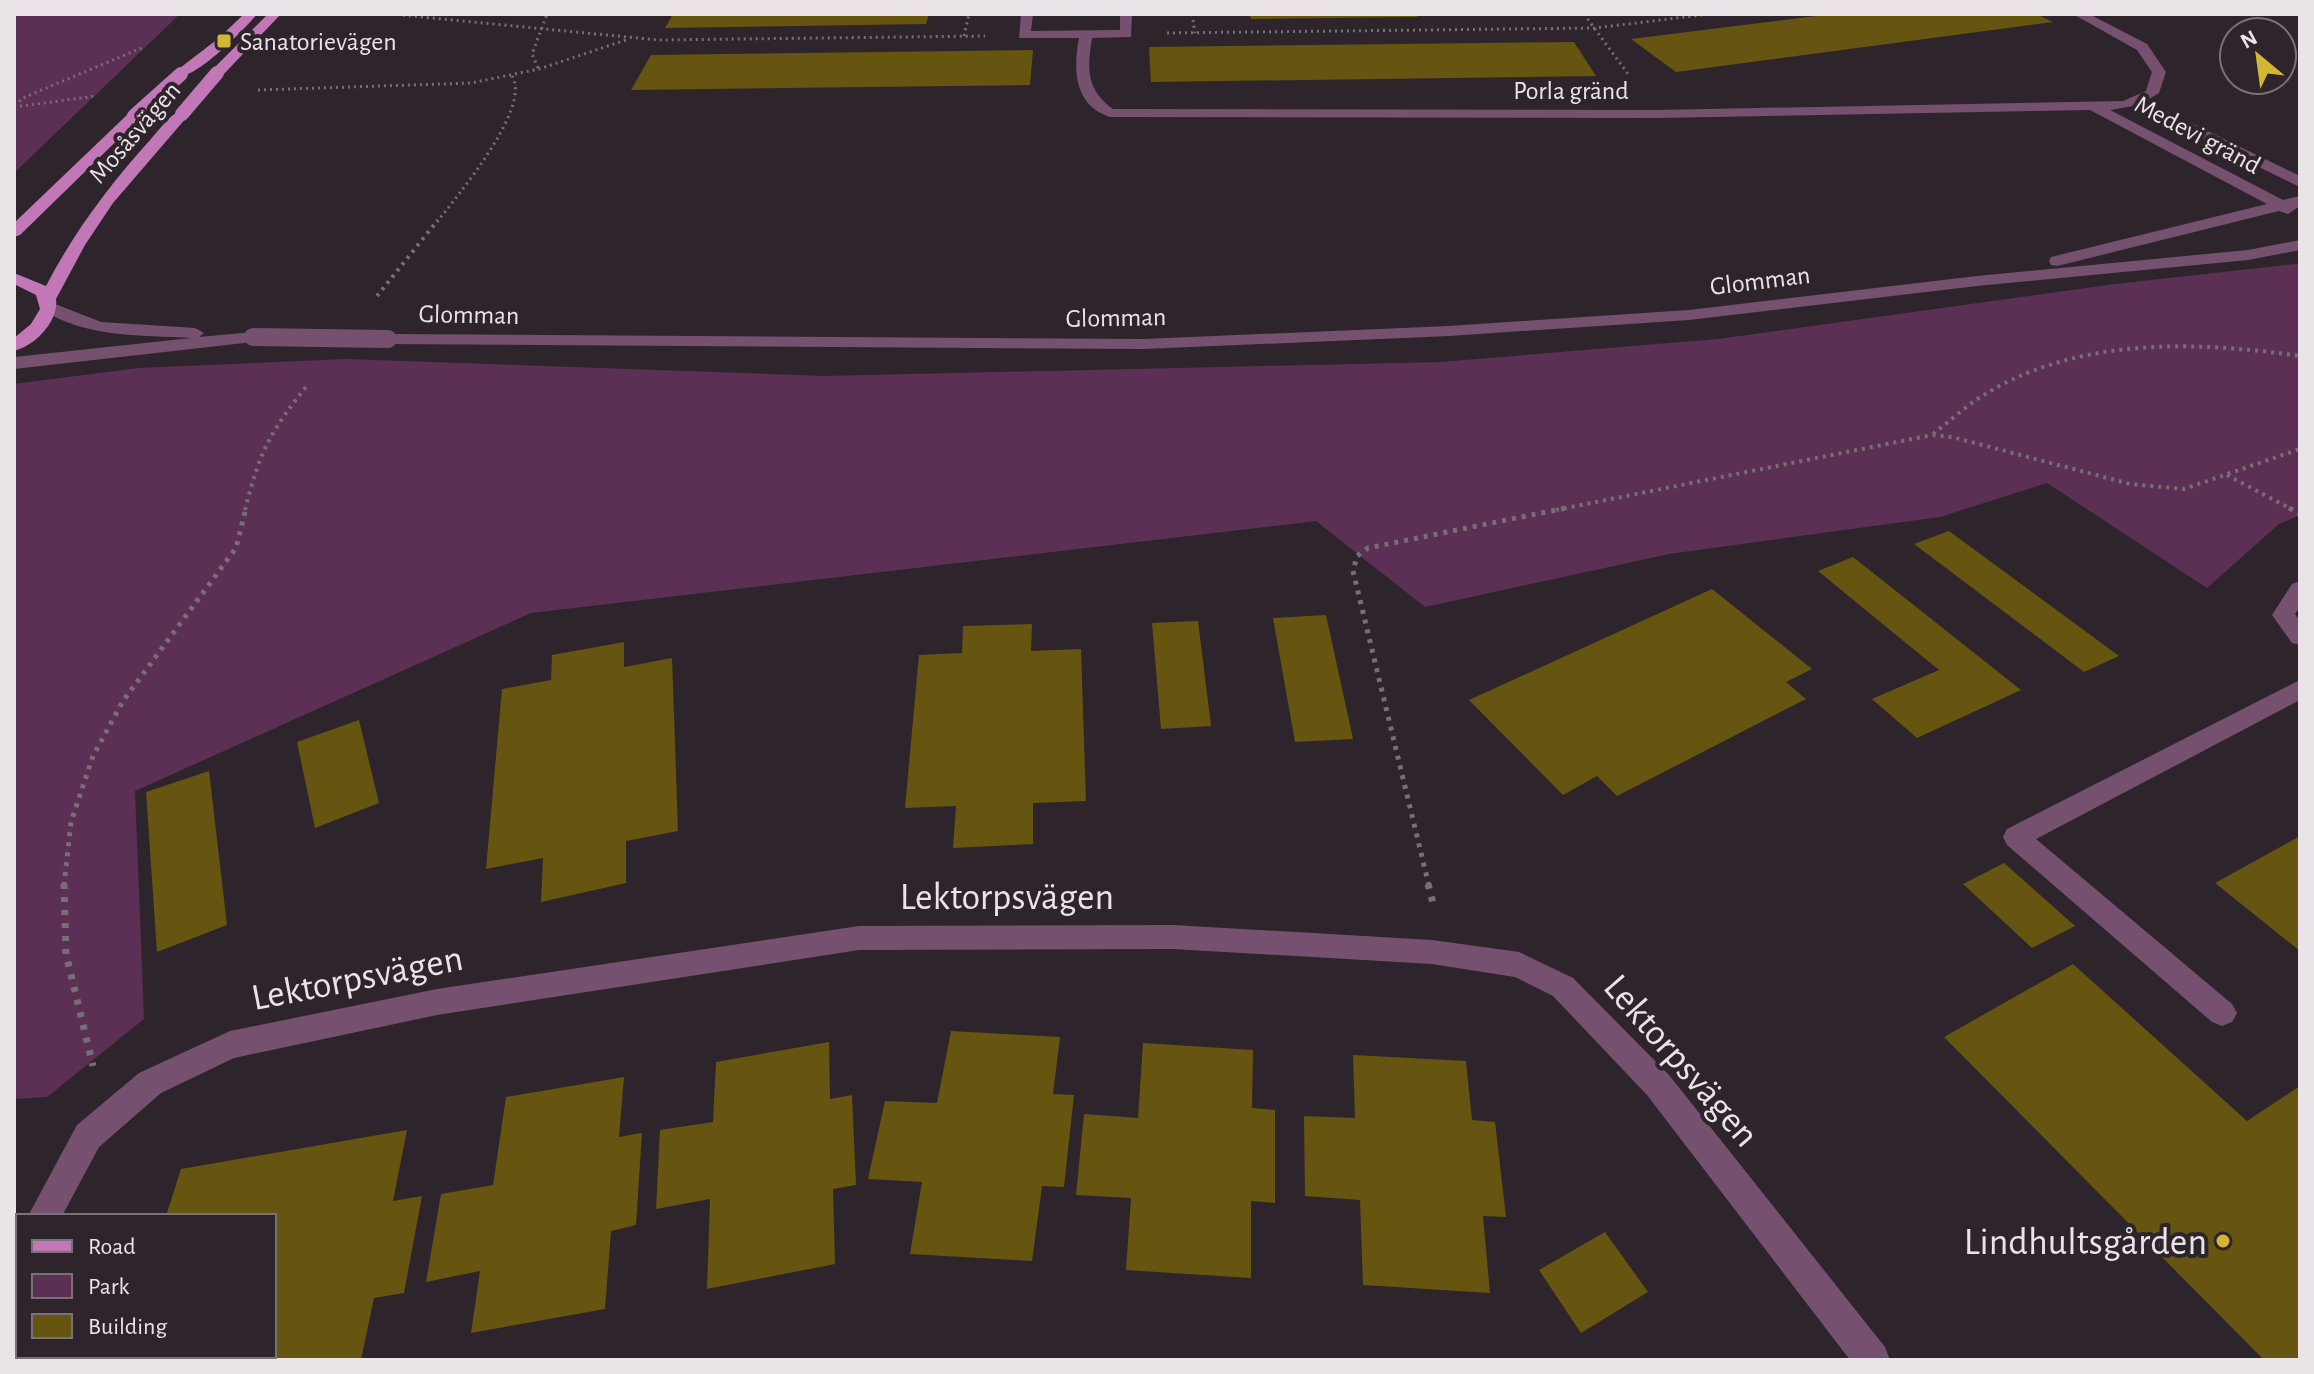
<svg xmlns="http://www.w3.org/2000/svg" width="2314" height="1374" font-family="'Alegreya Sans',sans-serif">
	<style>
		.green { fill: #5c2f55 }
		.building { fill: #655510 }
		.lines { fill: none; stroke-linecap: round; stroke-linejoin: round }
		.path-far3 { stroke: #776f75; stroke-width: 3; stroke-dasharray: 2 4; stroke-linecap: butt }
		.path-far2 { stroke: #776f75; stroke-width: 4; stroke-dasharray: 3 5; stroke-linecap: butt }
		.path-far1 { stroke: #776f75; stroke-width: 5; stroke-dasharray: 4 6; stroke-linecap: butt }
		.path { stroke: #776f75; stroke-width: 7; stroke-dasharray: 5 8; stroke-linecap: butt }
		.minor { fill: #76516f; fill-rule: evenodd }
		.major { fill: #c277b6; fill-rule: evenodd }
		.minor-bridge { stroke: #76516f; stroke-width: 18 }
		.major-bridge { stroke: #c277b6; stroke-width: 14 }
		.poi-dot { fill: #d4b635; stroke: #2e252c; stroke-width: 3 }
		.labels { text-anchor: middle; stroke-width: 8; stroke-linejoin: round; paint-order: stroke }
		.far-poi-label { font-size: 26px; fill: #eae3e8; stroke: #2e252c; text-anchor: start }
		.far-street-label { font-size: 26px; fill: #eae3e8; stroke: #2e252c }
		.near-street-label { font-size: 38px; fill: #eae3e8; stroke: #2e252c }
		.near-poi-label { font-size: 38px; fill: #eae3e8; stroke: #2e252c; text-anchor: end }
	</style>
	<rect width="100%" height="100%" fill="#2e252c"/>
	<path class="green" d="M 14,14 L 180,14 L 14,173 Z
		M 2295,264 L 2300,264 L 2300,515 L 2279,524 L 2207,588 L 2047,483 L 1940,517 L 1669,554 L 1425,607 L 1316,521 L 531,613 L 135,791 L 144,1019 L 47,1097 L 14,1099 L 14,384 L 138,368 L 346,359 L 825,376 L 1441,362 L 1718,339 L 2115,284 Z"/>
	<path class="building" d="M 673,14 L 929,14 L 926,24 L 665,28 Z
		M 1250,14 L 1417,14 L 1417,17 L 1251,19 Z
		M 1832,14 L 2036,14 L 2053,22 L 1676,72 L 1631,39 Z
		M 1574,42 L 1596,76 L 1151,82 L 1149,47 Z
		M 1033,50 L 1030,85 L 631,90 L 651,55 Z
		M 1949,531 L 2119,656 L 2084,672 L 1914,544 Z
		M 1853,557 L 2021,690 L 1917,738 L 1872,699 L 1939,670 L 1818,571 Z
		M 1712,589 L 1812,669 L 1786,682 L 1806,699 L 1617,796 L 1597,776 L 1563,795 L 1469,700 Z
		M 1326,615 L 1353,739 L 1295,742 L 1273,618 Z
		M 1198,621 L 1211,726 L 1161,729 L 1152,623 Z
		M 1032,624 L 1031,651 L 1081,649 L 1086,801 L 1033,803 L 1033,844 L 953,848 L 956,806 L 905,808 L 919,655 L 962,653 L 963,626 Z
		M 624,642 L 624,667 L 672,658 L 678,831 L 626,841 L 626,883 L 541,902 L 543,858 L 486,869 L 502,689 L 551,680 L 552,655 Z
		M 359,720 L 379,803 L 315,828 L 297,742 Z
		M 209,771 L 227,925 L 157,952 L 146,792 Z
		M 2300,836 L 2300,951 L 2215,883 Z
		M 2004,863 L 2075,926 L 2032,948 L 1963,884 Z
		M 2073,964 L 2247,1121 L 2300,1086 L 2300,1360 L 2264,1360 L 1944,1037 Z
		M 951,1031 L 1060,1037 L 1053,1094 L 1074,1095 L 1064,1187 L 1042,1186 L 1032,1261 L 910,1254 L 922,1182 L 868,1179 L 885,1101 L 937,1103 Z
		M 829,1042 L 830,1099 L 852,1095 L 856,1185 L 833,1189 L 835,1264 L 707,1289 L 710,1199 L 656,1209 L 660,1130 L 713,1122 L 716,1062 Z
		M 1143,1043 L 1253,1050 L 1252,1108 L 1275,1110 L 1275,1203 L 1251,1201 L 1251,1278 L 1126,1270 L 1131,1198 L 1076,1195 L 1084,1114 L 1138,1118 Z
		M 1353,1055 L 1466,1061 L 1472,1120 L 1495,1122 L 1506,1217 L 1483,1216 L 1490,1293 L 1363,1285 L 1360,1200 L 1305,1196 L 1304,1116 L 1355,1118 Z
		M 624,1077 L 619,1137 L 642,1133 L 636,1225 L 611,1231 L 605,1309 L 471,1333 L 480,1271 L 426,1282 L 441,1194 L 493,1185 L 506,1097 Z
		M 407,1130 L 393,1201 L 422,1196 L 404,1293 L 374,1298 L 361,1360 L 120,1360 L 121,1356 L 274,1356 L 274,1216 L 166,1216 L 181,1169 Z
		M 1605,1232 L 1648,1292 L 1581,1333 L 1539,1270 Z"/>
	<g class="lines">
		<path class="path-far3" d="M 391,14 L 658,40 L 985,36
			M 1192,14 L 1195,33
			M 1584,14 L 1628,74
			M 1167,33 L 1595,28 L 1710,14
			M 964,36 L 969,14
			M 538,68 L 532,54 L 547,14
			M 258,90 L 471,83 L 539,69 L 626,40
			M 14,105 L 25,97 L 144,47
			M 14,107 L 96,96
			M 437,222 C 457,196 532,108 512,76"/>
		<path class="path-far2" d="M 377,296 L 438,220
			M 1933,434 C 1951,420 1968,404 1987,393 C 2081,337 2196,341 2300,356
			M 2227,475 L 2293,510
			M 245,510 C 260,450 270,432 309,383
			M 1556,510 L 1932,435 L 1952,437 L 2130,484 L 2184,489 L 2300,449"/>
		<path class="path-far1" d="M 2289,508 L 2300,514
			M 64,886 L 71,822 L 93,756 L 123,701 L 236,548 L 246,508
			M 1429,886 L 1353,571 L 1357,556 L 1368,548 L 1566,508"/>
		<path class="path" d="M 64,884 L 66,954 L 93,1066
			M 1428,884 L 1434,907"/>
		<path class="minor" d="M 1021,14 L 1033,14 L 1031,31 L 1120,30 L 1120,14 L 1132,14 L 1131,37 L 1092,38 C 1087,69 1086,89 1113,109 L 1657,110 L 2123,101 L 2146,91 L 2152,72 L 2137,50 L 2073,14 L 2089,14 L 2147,44 L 2166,72 L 2159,93 L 2146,101 L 2300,176 L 2300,187 L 2134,106 L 2110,110 L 2283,200 L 2300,196 L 2300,206 L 2288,214 L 2279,211 L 2057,266 L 2051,265 L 2049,261 L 2051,257 L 2267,204 L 2090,110 L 1657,118 L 1110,117 C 1074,105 1073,70 1079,38 L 1019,38 Z
			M 2300,240 L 2300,250 L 2248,260 L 1977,286 L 1689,320 L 1449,336 L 1144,349 L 388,344 L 379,339 L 388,334 L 1144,339 L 1449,326 L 1689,310 L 1977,276 L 2248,250 Z
			M 50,302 L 101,322 L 195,328 L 204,333 L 199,337 L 253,332 L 262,337 L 253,342 L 14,369 L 14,357 L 192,338 C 140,335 89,338 44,311 L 41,307 L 44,303 Z
			M 2300,581 L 2300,607 L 2295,614 L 2300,621 L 2300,645 L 2292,643 L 2272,615 L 2292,584 Z
			M 2300,680 L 2300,700 L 2036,839 L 2232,1004 L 2237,1013 L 2232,1022 L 2222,1026 L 2212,1022 L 2007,845 L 2003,837 L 2007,829 Z
			M 1173,925 L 1432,940 L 1519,952 L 1573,978 L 1669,1075 L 1885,1347 L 1890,1360 L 1850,1360 L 1647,1095 L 1553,996 L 1515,977 L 1432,964 L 1173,949 L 859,950 L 437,1015 L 234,1058 L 161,1093 L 99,1147 L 62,1216 L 28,1216 L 77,1125 L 139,1073 L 230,1031 L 437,989 L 859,926 Z
			M 18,1247 L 18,1287 L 14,1289 L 14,1249 Z"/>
		<path class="major" d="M 244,14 L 257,14 C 244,30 196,79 176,77 L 176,71 L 219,38 Z
			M 268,14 L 281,14 L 222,76 L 212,76 L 212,70 Z
			M 182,110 L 187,111 L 187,117 L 113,203 L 85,245 L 56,299 C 59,321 35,346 14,351 L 14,338 L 31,324 L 40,309 L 36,295 L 14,284 L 14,273 L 46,286 C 74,232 110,184 151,139 C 160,129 170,114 182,110 Z
			M 134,112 L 141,116 L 139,119 L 20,235 L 14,237 L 14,223 L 129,113 Z"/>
		<path class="minor-bridge" d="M 253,337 L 388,339"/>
		<path class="major-bridge" d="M 182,114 L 217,73
			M 134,116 L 181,74"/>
	</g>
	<g class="poi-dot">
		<rect x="216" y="33" width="16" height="16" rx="4"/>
		<circle cx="2223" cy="1241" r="8"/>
	</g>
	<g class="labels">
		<g class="far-poi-label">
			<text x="240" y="50">Sanatorievägen</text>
		</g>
		<g class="far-street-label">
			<text x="1571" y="99">Porla gränd</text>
			<text transform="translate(134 132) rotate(-49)" y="9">Mosåsvägen</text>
			<text transform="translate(2198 134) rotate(28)" y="9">Medevi gränd</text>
			<text transform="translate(1760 280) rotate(-7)" y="9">Glomman</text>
			<text transform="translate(469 314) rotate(1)" y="9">Glomman</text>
			<text transform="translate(1116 317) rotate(-1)" y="9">Glomman</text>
		</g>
		<g class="near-street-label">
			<text x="1007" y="909">Lektorpsvägen</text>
			<text transform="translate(357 977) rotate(-11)" y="13">Lektorpsvägen</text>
			<text transform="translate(1682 1060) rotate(49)" y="13">Lektorpsvägen</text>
		</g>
		<g class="near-poi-label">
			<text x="2207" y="1254">Lindhultsgården</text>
		</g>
	</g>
	<rect width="2314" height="1374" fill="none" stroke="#eae3e8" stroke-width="32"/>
	<rect x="16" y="1214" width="260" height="144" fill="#2e252c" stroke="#797177" stroke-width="2"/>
	<rect x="32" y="1240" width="40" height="12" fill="#c277b6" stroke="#797177" stroke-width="2"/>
	<text x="88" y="1254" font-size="24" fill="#eae3e8">Road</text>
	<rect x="32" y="1274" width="40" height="24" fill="#5c2f55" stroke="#797177" stroke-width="2"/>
	<text x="88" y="1294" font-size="24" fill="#eae3e8">Park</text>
	<rect x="32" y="1314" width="40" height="24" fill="#655510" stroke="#797177" stroke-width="2"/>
	<text x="88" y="1334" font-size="24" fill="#eae3e8">Building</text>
	<g transform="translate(2258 56) rotate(331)"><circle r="38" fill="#2e252c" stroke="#797177" stroke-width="2"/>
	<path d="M0-6L14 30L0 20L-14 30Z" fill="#d4b635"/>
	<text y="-12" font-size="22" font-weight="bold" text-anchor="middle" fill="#eae3e8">N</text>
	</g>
</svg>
